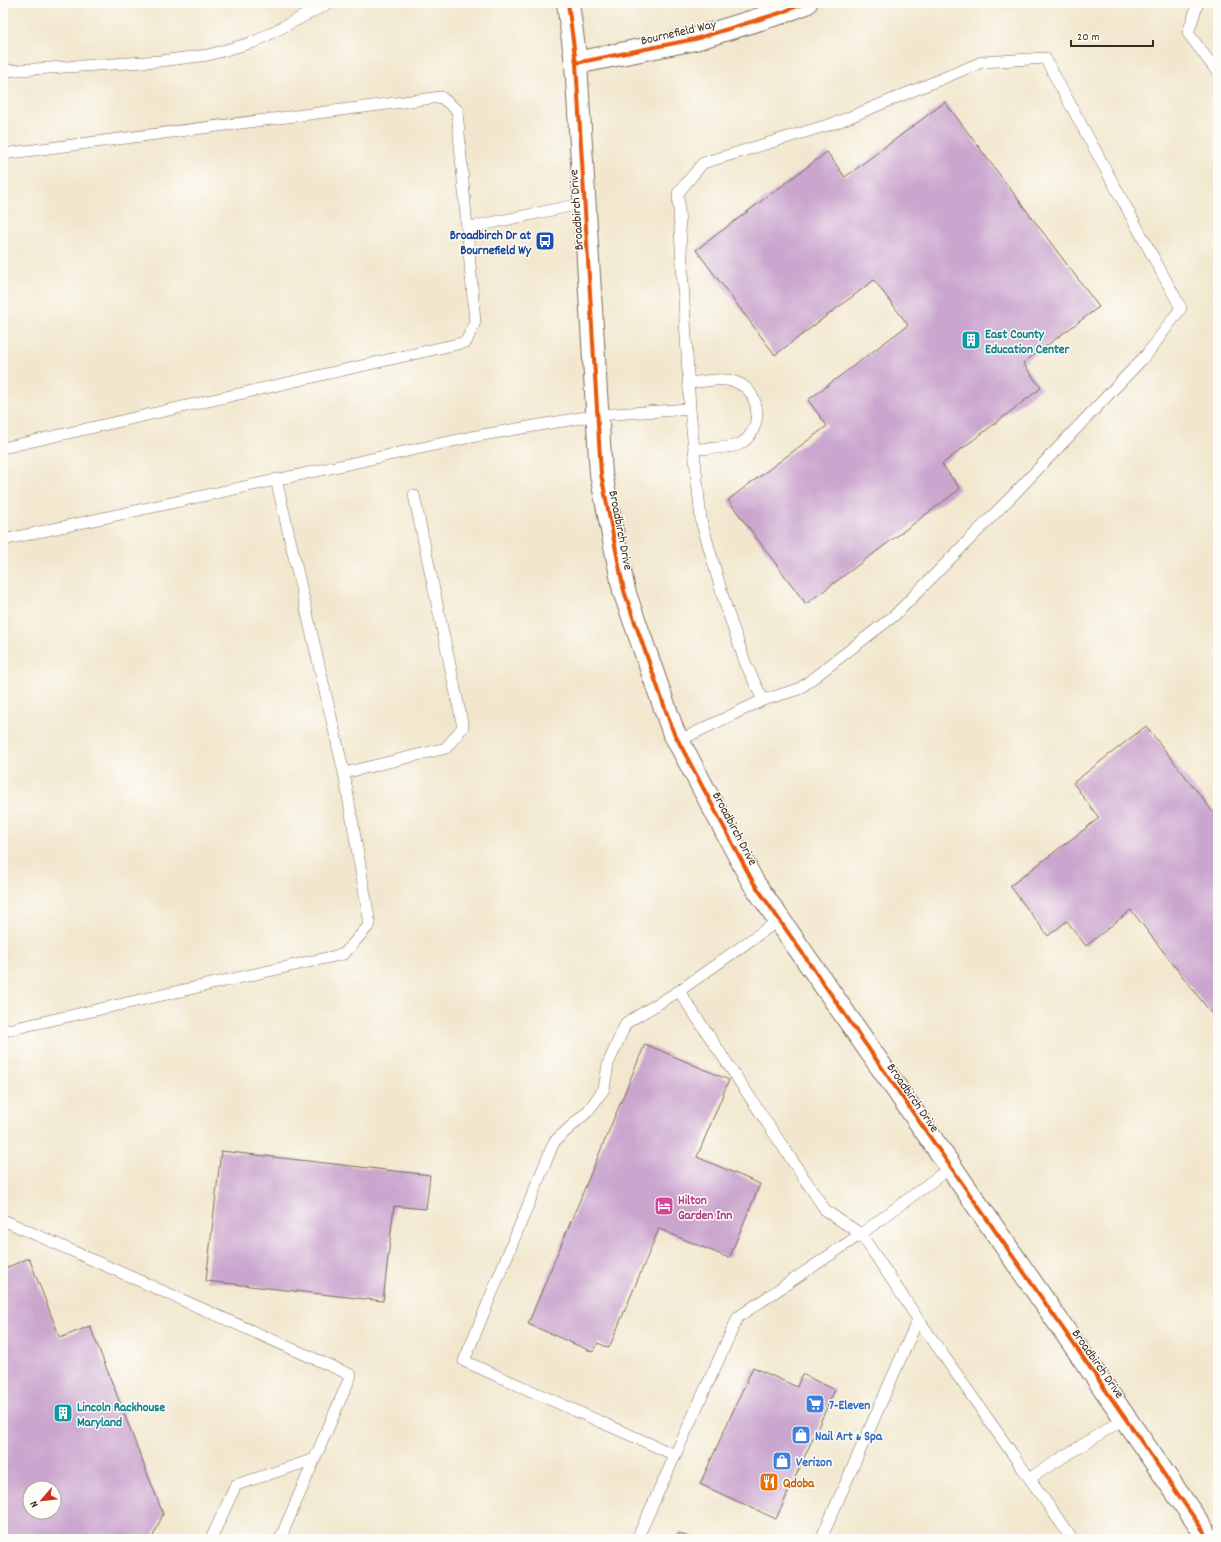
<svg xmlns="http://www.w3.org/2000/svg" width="1221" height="1542" font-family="Dekko,sans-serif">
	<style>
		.building { fill: #caa5ce; fill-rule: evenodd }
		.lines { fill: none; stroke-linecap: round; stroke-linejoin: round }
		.service-casing { stroke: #7b6c5c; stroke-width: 12 }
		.minor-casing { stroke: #7b6c5c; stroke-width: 24 }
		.tertiary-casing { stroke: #7b6c5c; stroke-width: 24 }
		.service { stroke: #fff; stroke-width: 11 }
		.minor { stroke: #fff; stroke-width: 22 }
		.tertiary { stroke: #fff; stroke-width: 22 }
		.cycleway-casing { stroke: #fdfcf7; stroke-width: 6 }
		.cycleway { stroke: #e8590c; stroke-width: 4 }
		.labels { text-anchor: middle; stroke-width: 3; stroke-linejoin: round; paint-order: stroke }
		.street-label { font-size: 13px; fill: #3b2a1e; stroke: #fdfcf7 }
		.transit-label { font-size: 13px; font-weight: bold; fill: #164399; stroke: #fdfcf7; text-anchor: end }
		.culture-label { font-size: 13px; font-weight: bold; fill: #0d838f; stroke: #fdfcf7; text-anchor: start }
		.hotel-label { font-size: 13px; font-weight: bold; fill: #b23c85; stroke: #fdfcf7; text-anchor: start }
		.shop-label { font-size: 13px; font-weight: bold; fill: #366cbe; stroke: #fdfcf7; text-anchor: start }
		.food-label { font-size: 13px; font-weight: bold; fill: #c56008; stroke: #fdfcf7; text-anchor: start }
	</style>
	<rect width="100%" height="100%" fill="#fdfcf7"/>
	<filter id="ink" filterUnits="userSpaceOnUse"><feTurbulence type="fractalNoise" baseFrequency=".025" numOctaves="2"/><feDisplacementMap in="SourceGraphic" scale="8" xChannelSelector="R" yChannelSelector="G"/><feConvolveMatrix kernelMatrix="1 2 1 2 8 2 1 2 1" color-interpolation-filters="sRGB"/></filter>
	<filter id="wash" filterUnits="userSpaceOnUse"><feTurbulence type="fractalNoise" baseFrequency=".012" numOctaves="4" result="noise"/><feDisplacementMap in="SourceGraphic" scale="16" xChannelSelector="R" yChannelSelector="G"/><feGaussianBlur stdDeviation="0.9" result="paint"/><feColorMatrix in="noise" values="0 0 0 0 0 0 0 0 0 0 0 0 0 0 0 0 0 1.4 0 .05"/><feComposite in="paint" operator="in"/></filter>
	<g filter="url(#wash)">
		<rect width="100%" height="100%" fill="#f2e7ce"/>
		<g id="blocks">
			<path class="building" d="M 945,102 L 1099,307 L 1023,363 L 1041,388 L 942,464 L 960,489 L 806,604 L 728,500 L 827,426 L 808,400 L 908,325 L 874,280 L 775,355 L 696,250 L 827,152 L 845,177 Z
				M 1146,726 L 1218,818 L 1218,1022 L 1131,910 L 1086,946 L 1067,921 L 1048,936 L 1010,886 L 1099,818 L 1073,783 Z
				M 645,1044 L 729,1080 L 697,1157 L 760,1184 L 729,1258 L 659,1229 L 609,1348 L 598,1343 L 593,1352 L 528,1324 Z
				M 221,1151 L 430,1175 L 426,1209 L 394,1206 L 383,1301 L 206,1281 Z
				M 29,1258 L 60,1338 L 90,1326 L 163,1514 L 152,1539 L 3,1539 L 3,1269 ZM 30,1488 L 54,1488 L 54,1512 L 30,1512 Z
				M 753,1367 L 797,1387 L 802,1374 L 835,1390 L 776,1519 L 700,1484 Z
				M 679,1533 L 694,1539 L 676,1539 Z"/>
		</g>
	</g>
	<g filter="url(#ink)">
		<use href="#blocks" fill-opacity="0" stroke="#7b6c5c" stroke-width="1"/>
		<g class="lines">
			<g class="service-casing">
				<path id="service" d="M 1198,3 L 1188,33 L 1218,73
					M 3,71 L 160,61 L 208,55 L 254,42 L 329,3
					M 3,154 L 441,97 L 457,110 L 475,322 L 466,342 L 3,448
					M 467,228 L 585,203
					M 689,383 C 704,382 723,376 738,383 C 762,393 763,431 740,444 C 730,449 707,448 694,449
					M 690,409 L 678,193 L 703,163 L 838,122 L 982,62 L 1045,58 L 1181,308 L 1147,354 L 1016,492 L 895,615 L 799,689 L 763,700
					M 276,479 L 344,773
					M 3,540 L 471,437 L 598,415 L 690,409 L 701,520 L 726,607 L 745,662 L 763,700 L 678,741
					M 3,1031 L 344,954 L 370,924 L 344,773 L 446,748 L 463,727 L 414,495
					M 3,1220 L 351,1375 L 280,1539
					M 918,1319 L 1072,1539
					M 675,1455 L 464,1361 L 554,1142 L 588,1111 L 604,1089 L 608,1064 L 626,1023 L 679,991
					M 1030,1478 L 1125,1418
					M 211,1539 L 236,1485 L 315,1459
					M 637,1539 L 738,1317 L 861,1234 L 826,1211 L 679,991 L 779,920
					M 821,1539 L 918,1319 L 861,1234 L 951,1167"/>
			</g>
			<g class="minor-casing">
				<path id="minor" d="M 576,63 L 695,39 L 780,13 L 806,3"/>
			</g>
			<g class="tertiary-casing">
				<path id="tertiary" d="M 568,3 L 576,63 L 601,474 L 624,591 L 673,731 L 753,882 L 1209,1539"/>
			</g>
			<use href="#service" class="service"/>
			<use href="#minor" class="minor"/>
			<use href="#tertiary" class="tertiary"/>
			<g class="cycleway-casing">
				<path id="cycleway" d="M 568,3 L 576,63 L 601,474 L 624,591 L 673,731 L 753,882 L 1209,1539
					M 576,63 L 695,39 L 780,13 L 806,3"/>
			</g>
			<use href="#cycleway" class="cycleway"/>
		</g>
	</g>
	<defs>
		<g id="bus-square" transform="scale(1)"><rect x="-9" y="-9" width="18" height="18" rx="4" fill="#1a4fb4" stroke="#fdfcf7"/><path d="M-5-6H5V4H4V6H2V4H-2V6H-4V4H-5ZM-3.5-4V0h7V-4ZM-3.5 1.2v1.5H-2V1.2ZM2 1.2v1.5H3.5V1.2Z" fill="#fff"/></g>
		<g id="building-square" transform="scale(1)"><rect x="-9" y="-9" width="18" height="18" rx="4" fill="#0f9aa8" stroke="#fdfcf7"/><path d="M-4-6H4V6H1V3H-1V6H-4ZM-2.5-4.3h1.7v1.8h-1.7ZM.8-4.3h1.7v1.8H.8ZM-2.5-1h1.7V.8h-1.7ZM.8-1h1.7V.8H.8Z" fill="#fff"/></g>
		<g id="hotel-square" transform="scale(1)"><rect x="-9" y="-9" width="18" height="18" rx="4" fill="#d1479c" stroke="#fdfcf7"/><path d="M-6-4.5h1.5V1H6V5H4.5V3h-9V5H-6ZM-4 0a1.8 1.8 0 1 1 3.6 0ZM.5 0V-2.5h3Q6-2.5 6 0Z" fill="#fff"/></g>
		<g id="supermarket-square" transform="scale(1)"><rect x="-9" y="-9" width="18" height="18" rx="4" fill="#3f7fe0" stroke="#fdfcf7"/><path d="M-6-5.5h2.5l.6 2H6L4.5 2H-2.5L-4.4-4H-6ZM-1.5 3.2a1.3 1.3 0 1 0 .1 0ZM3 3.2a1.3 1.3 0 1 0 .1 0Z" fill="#fff"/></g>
		<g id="shop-square" transform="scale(1)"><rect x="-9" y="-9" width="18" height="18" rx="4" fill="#3f7fe0" stroke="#fdfcf7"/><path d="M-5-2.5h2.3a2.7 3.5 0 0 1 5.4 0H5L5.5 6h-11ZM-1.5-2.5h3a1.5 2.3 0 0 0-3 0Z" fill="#fff"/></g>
		<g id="restaurant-square" transform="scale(1)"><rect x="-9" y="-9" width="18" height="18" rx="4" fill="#e8710a" stroke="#fdfcf7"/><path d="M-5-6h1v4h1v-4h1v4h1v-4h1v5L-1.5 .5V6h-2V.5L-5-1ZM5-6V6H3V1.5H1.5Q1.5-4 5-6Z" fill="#fff"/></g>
	</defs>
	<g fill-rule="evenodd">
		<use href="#bus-square" x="545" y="241"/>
		<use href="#building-square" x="971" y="340"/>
		<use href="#hotel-square" x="664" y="1206"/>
		<use href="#supermarket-square" x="815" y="1404"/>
		<use href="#building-square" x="63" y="1413"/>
		<use href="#shop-square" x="801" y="1435"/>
		<use href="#shop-square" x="782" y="1461"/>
		<use href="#restaurant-square" x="769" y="1482"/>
	</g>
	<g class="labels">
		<g class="street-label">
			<text transform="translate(678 31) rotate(-13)" y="5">Bournefield Way</text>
			<text transform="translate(575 210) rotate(-94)" y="5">Broadbirch Drive</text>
			<text transform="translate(622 530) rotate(79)" y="5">Broadbirch Drive</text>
			<text transform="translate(736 828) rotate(62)" y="5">Broadbirch Drive</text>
			<text transform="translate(914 1097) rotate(55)" y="5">Broadbirch Drive</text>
			<text transform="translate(1099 1363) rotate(55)" y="5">Broadbirch Drive</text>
		</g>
		<g class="transit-label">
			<text x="531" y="239">Broadbirch Dr at<tspan x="531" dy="15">Bournefield Wy</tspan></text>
		</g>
		<g class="culture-label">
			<text x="985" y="338">East County<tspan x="985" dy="15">Education Center</tspan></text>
			<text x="77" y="1411">Lincoln Rackhouse<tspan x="77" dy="15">Maryland</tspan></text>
		</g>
		<g class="hotel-label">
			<text x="678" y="1204">Hilton<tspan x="678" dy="15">Garden Inn</tspan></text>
		</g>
		<g class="shop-label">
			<text x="829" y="1409">7-Eleven</text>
			<text x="815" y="1440">Nail Art &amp; Spa</text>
			<text x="796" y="1466">Verizon</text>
		</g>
		<g class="food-label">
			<text x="783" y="1487">Qdoba</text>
		</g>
	</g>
	<rect width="1221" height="1542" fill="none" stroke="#fdfcf7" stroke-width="16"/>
	<g transform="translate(42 1500) rotate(242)"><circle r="19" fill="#fdfcf7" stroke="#afa8a0"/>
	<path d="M0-3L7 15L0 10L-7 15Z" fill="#c8321e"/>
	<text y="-6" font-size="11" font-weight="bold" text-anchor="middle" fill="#3b2a1e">N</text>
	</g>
	<path d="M1071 40v6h82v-6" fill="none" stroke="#3b2a1e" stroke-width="2"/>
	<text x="1077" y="40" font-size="12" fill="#3b2a1e" stroke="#fdfcf7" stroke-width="3" paint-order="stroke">20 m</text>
</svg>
